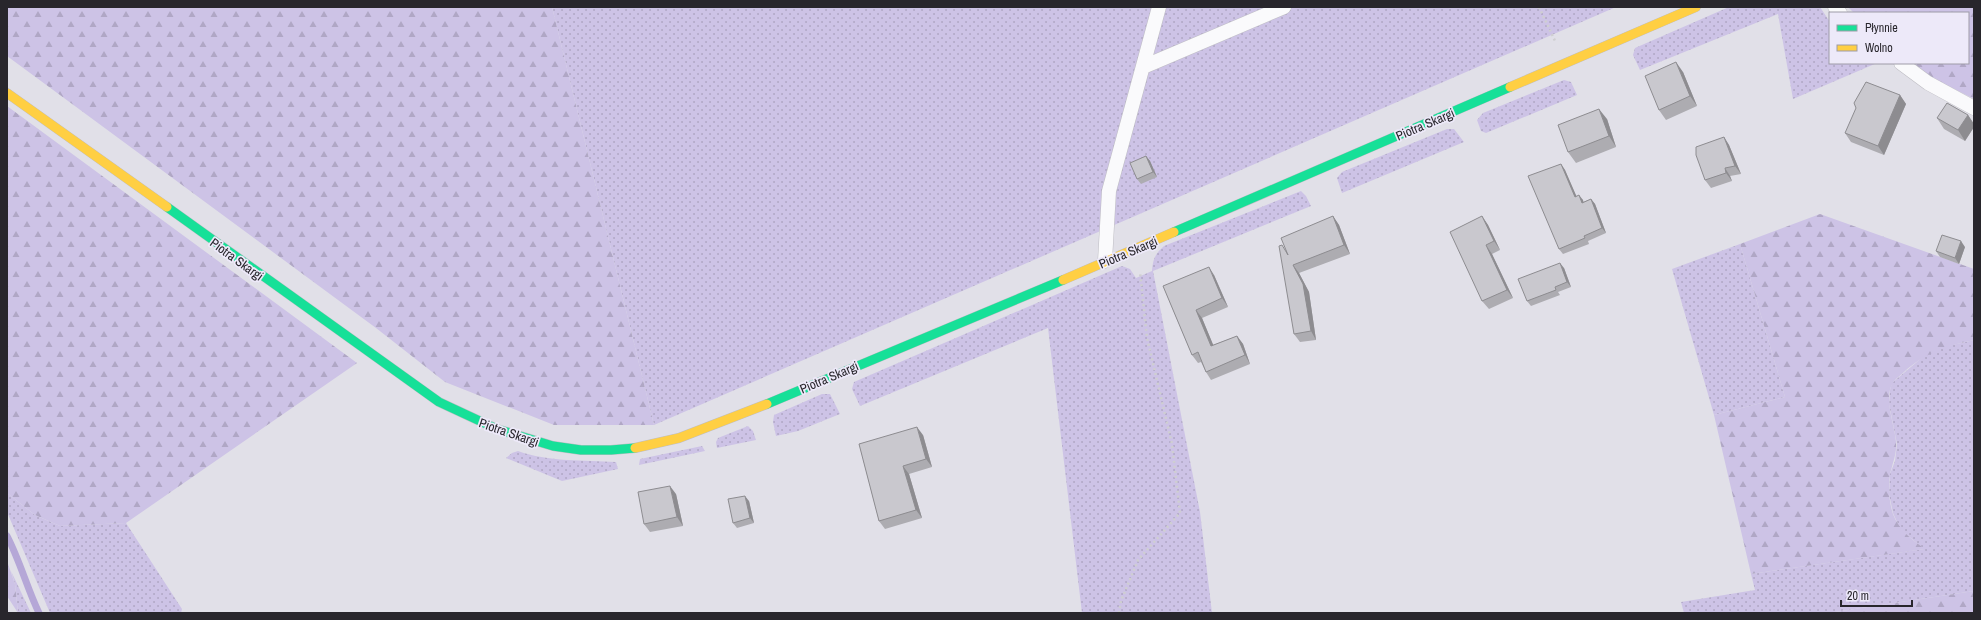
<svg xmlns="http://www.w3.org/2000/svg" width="1981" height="620" font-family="'Archivo Narrow',sans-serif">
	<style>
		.grass { fill: url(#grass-dots) }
		.forest { fill: url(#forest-firs) }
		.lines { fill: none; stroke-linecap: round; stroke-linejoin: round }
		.stream { stroke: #b5a7d7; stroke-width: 7 }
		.lane-casing { stroke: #bebdc3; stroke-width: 15 }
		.fast-casing { stroke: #bebdc3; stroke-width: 10 }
		.slow-casing { stroke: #bebdc3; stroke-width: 10 }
		.path { stroke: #cfcfd1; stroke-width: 2.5; stroke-dasharray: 2 3; stroke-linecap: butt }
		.lane { stroke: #fafafc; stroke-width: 14 }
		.fast { stroke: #16e098; stroke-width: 9 }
		.slow { stroke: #ffcf43; stroke-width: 9 }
		.wall { fill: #adacb1 }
		.shaded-wall { fill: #8d8c90 }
		.building { fill: #c9c8ce; stroke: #8d8c90 }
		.labels { text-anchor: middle; stroke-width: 3.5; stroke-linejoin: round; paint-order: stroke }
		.street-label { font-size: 13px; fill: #28262c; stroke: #ede9f9 }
	</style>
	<defs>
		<pattern id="grass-dots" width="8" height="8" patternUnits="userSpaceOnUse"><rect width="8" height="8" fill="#cdc3e6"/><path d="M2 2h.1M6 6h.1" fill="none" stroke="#b0a7c5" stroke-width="1.8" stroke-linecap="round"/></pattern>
		<pattern id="forest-firs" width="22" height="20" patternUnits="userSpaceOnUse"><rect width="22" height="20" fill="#cdc3e6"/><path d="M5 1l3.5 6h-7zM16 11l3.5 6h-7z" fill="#b0a7c5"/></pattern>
	</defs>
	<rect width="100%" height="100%" fill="#e1e0e8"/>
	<path class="grass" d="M 552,7 L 1616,7 L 654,425 Z
		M 1729,7 L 1820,7 L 1830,22 L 1830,63 L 1877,63 L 1793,99 L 1778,14 L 1640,70 L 1633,55 L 1635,48 Z
		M 1564,80 L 1571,82 L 1577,95 L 1486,133 L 1481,131 L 1477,120 L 1483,113 Z
		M 1447,129 L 1454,129 L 1464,142 L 1342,193 L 1337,178 L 1342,172 Z
		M 1301,191 L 1306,196 L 1311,206 L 1153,271 L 1200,512 L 1212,613 L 1082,613 L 1048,328 L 860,406 L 852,389 L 854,382 L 1122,266 L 1130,269 L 1136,278 L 1152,271 C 1153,259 1155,254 1164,246 Z
		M 1740,244 L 1785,397 L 1714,415 L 1672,269 Z
		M 1974,340 L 1974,591 L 1828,613 L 1684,613 L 1681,602 L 1755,590 L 1751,574 L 1924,549 L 1900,529 L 1893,513 L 1889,494 L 1890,474 L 1895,461 L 1897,444 L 1889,404 L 1890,390 L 1892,383 L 1925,355 L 1939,348 Z
		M 822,394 L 830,394 L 840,414 L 798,431 L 776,436 L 773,422 L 774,415 Z
		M 748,426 L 753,431 L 756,440 L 717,448 L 716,442 L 718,438 Z
		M 702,446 L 705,451 L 639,465 L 640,459 Z
		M 518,451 C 548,462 584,460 616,462 L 618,469 L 562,481 L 506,458 L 512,453 Z
		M 7,493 L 35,515 L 60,526 L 126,523 L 182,609 L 181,613 L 50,613 L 7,512 Z
		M 11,571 L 31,613 L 18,613 L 15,584 Z"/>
	<path class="forest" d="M 7,7 L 552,7 L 654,425 L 554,425 L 445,382 L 376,328 L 7,56 Z
		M 1848,7 L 1974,7 L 1974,99 L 1930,77 L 1913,63 L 1968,63 L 1968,13 L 1854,13 Z
		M 7,106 L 357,363 L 126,523 L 60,526 L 35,515 L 7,493 Z
		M 1820,214 L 1974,269 L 1974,340 C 1946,346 1925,353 1904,372 C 1900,376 1895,379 1893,383 C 1883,397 1895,426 1896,442 C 1897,454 1892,464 1890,475 C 1888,487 1889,502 1893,514 C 1899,530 1911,539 1925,549 L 1751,574 L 1714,415 L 1785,397 L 1740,244 Z
		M 7,561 L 15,584 L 18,613 L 7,596 Z
		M 1974,591 L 1974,613 L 1828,613 Z"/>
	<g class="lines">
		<path class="stream" d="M 7,536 C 20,561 27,588 39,613"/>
		<g class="lane-casing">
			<path id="lane" d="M 1835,7 L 1840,13
				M 1901,63 L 1928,83 L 1974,108
				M 1143,67 L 1284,7
				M 1105,261 L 1109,191 L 1159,7"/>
		</g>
		<g class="fast-casing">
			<path id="fast" d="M 167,207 L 439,402 L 497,429 L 553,446 L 581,450 L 611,450 L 635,448
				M 1174,232 L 1510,87
				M 767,404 L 1063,280"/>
		</g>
		<g class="slow-casing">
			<path id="slow" d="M 1510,87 L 1696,7
				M 7,93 L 167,207
				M 1063,280 L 1174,232
				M 635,448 L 679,438 L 767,404"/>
		</g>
		<path class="path" d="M 1539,7 L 1556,43
			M 1119,613 L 1121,601 L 1138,560 L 1180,513 L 1172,444 L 1147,338 L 1140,272"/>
		<use href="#lane" class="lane"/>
		<use href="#fast" class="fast"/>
		<use href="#slow" class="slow"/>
	</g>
	<path class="wall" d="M 1683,72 L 1697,106 L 1666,120 L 1659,110 Z
		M 1900,95 L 1906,104 L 1884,155 L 1851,142 L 1845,133 Z
		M 1968,115 L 1974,124 L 1974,127 L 1965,141 L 1944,129 L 1937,118 Z
		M 1607,119 L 1616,147 L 1576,163 L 1568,152 Z
		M 1724,137 L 1729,145 L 1741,174 L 1730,176 L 1732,181 L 1711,188 L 1705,180 Z
		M 1146,156 L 1150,161 L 1157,177 L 1141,184 L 1137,179 Z
		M 1561,164 L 1565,170 L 1576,196 L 1583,200 L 1583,202 L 1591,199 L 1595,204 L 1606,233 L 1588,241 L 1589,244 L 1563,254 L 1559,249 Z
		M 1333,216 L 1339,225 L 1350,254 L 1299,273 L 1309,292 L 1316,340 L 1300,342 L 1294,334 L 1286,250 Z
		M 1482,216 L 1488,225 L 1500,250 L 1492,254 L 1513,298 L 1489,309 L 1482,301 Z
		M 1965,247 L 1959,264 L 1940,257 L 1936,251 Z
		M 1564,268 L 1571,287 L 1558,292 L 1560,295 L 1531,306 L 1527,301 Z
		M 1214,275 L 1228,307 L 1202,318 L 1213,345 L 1237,336 L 1243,344 L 1250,364 L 1211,380 L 1206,372 L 1201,362 L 1198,363 L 1192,355 L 1163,286 Z
		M 923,435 L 932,467 L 909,474 L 922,518 L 885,529 L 879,521 L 859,444 Z
		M 676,494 L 683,526 L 650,532 L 644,524 Z
		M 749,501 L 754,523 L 737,528 L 733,523 Z"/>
	<path class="shaded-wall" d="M 1676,62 L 1683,72 L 1697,106 L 1690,96 Z
		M 1900,95 L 1906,104 L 1884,155 L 1878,146 Z
		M 1599,109 L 1607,119 L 1616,147 L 1609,136 Z
		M 1968,115 L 1974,124 L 1974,127 L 1965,141 L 1958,130 Z
		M 1724,137 L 1729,145 L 1741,174 L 1735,166 Z
		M 1146,156 L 1150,161 L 1157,177 L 1153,172 Z
		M 1561,164 L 1565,170 L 1579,202 L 1575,197 Z
		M 1725,168 L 1730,176 L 1732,181 L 1726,173 Z
		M 1579,195 L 1583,200 L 1585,208 L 1582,203 Z
		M 1591,199 L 1595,204 L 1606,233 L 1602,228 Z
		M 1333,216 L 1339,225 L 1350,254 L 1344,245 Z
		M 1482,216 L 1488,225 L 1500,250 L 1494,241 Z
		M 1961,241 L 1965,247 L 1959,264 L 1955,258 Z
		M 1486,245 L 1492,254 L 1513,298 L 1507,290 Z
		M 1560,263 L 1564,268 L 1571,287 L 1567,282 Z
		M 1293,265 L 1299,273 L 1309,292 L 1316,340 L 1311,331 Z
		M 1209,267 L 1214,275 L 1228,307 L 1222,298 Z
		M 1196,310 L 1202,318 L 1217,354 L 1211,346 Z
		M 1237,336 L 1243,344 L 1250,364 L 1245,355 Z
		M 917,427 L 923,435 L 932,467 L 926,459 Z
		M 903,466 L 909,474 L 922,518 L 916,510 Z
		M 670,486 L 676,494 L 683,526 L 677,517 Z
		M 745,496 L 749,501 L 754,523 L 750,518 Z"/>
	<path class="building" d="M 1676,62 L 1690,96 L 1659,110 L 1645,76 Z
		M 1866,82 L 1900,95 L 1878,146 L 1845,133 L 1856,108 L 1854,103 Z
		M 1947,103 L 1968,115 L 1958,130 L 1937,118 Z
		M 1599,109 L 1609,136 L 1568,152 L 1558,125 Z
		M 1724,137 L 1735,166 L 1725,168 L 1726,173 L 1705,180 L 1696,155 L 1696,147 Z
		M 1146,156 L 1153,172 L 1137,179 L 1130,163 Z
		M 1561,164 L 1575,197 L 1579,195 L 1582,203 L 1591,199 L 1602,228 L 1584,236 L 1585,238 L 1559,249 L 1528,176 Z
		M 1333,216 L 1344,245 L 1293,265 L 1303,284 L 1311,331 L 1294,334 L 1279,246 L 1282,245 L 1288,255 L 1281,238 Z
		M 1482,216 L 1494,241 L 1486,245 L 1507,290 L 1482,301 L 1450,232 Z
		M 1942,235 L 1961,241 L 1955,258 L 1936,251 Z
		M 1560,263 L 1567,282 L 1555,287 L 1556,290 L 1527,301 L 1518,279 Z
		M 1209,267 L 1222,298 L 1196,310 L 1211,346 L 1237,336 L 1245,355 L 1206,372 L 1198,352 L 1192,355 L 1163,286 Z
		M 917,427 L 926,459 L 903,466 L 916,510 L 879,521 L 859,444 Z
		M 670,486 L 677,517 L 644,524 L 638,492 Z
		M 745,496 L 750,518 L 733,523 L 728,499 Z"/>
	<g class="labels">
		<g class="street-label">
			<text transform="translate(1425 124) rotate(-23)" y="5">Piotra Skargi</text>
			<text transform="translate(1128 252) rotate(-23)" y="5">Piotra Skargi</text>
			<text transform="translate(237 259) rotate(36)" y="5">Piotra Skargi</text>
			<text transform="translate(829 377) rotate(-23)" y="5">Piotra Skargi</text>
			<text transform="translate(509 432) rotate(19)" y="5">Piotra Skargi</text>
		</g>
	</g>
	<rect width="1981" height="620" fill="none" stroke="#28262c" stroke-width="16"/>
	<rect x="1829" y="12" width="140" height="52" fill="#ede9f9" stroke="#9e9ba7"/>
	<rect x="1837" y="25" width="20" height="6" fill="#16e098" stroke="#9e9ba7"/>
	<text x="1865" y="32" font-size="12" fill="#28262c">Płynnie</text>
	<rect x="1837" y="45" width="20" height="6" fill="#ffcf43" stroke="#9e9ba7"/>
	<text x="1865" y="52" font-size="12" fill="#28262c">Wolno</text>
	<path d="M1841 600v6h71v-6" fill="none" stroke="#28262c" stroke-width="2"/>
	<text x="1847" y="600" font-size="12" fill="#28262c" stroke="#ede9f9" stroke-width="3" paint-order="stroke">20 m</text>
</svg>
